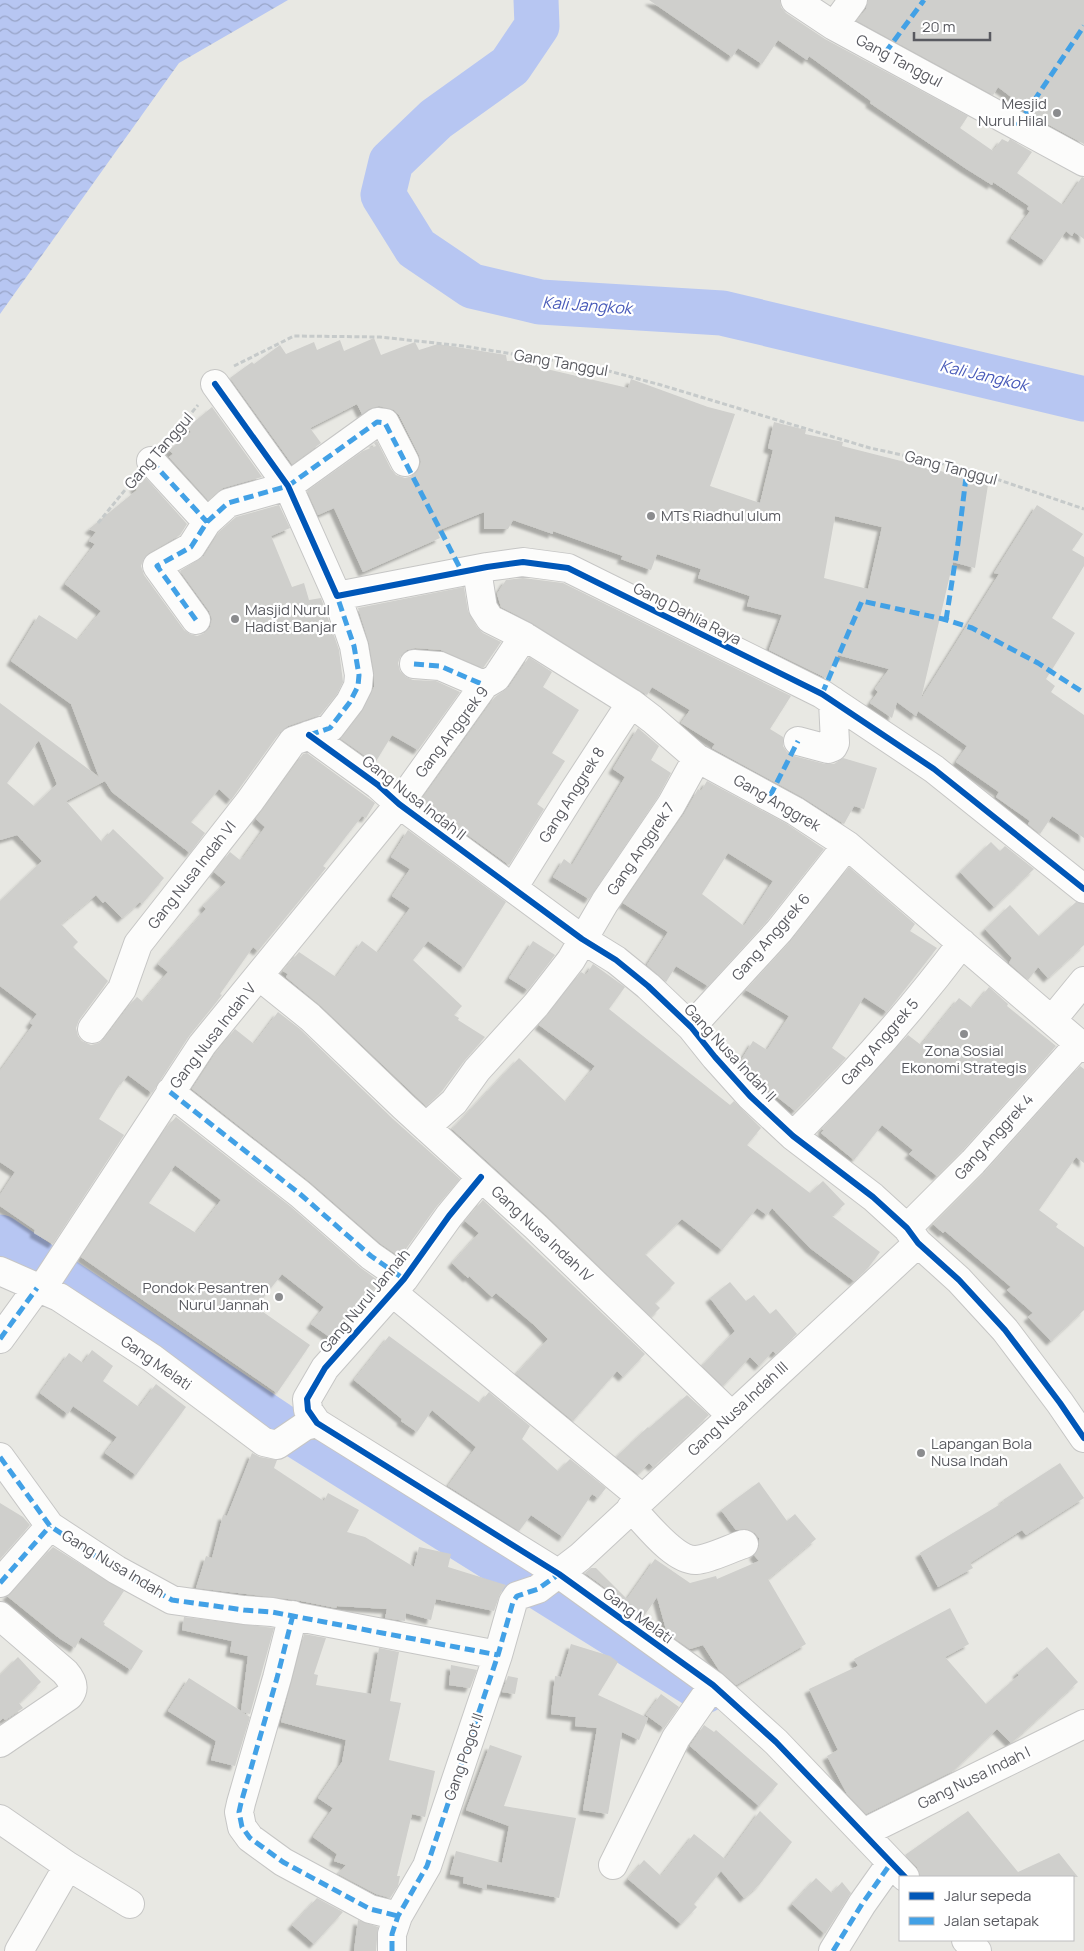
<svg xmlns="http://www.w3.org/2000/svg" width="1084" height="1951" font-family="Manrope,sans-serif">
	<style>
		.water { fill: url(#water-waves) }
		.lines { fill: none; stroke-linecap: round; stroke-linejoin: round }
		.river { stroke: #b7c6f2; stroke-width: 45 }
		.building { fill: #cfcfcc; fill-rule: evenodd; filter: url(#shadow) }
		.minor-casing { stroke: #c6c6c5; stroke-width: 30 }
		.path { stroke: #c6caca; stroke-width: 3; stroke-dasharray: 5 2.5; stroke-linecap: butt }
		.minor { stroke: #fcfcfb; stroke-width: 28 }
		.quiet { stroke: #42a1e6; stroke-width: 5; stroke-dasharray: 10 5; stroke-linecap: butt }
		.cycleway-casing { stroke: #fff; stroke-width: 9 }
		.cycleway { stroke: #0057b8; stroke-width: 6 }
		.poi-dot { fill: #8b8c8e; stroke: #fff; stroke-width: 2 }
		.labels { text-anchor: middle; stroke-width: 4.5; stroke-linejoin: round; paint-order: stroke }
		.street-label { font-size: 15px; fill: #595a60; stroke: #fff }
		.poi-label { font-size: 15px; fill: #595a60; stroke: #fff; text-anchor: start }
		.water-label { font-size: 16px; font-style: italic; fill: #485ab9; stroke: #fff }
	</style>
	<defs>
		<pattern id="water-waves" width="16" height="10" patternUnits="userSpaceOnUse" patternTransform="scale(1.25)"><rect width="16" height="10" fill="#b7c6f2"/><path d="M0 5q4-4 8 0t8 0" fill="none" stroke="#98a4c7"/></pattern>
		<filter id="shadow"><feDropShadow dx="-4.5" dy="4.5" stdDeviation="1" flood-color="#0004"/></filter>
	</defs>
	<rect width="100%" height="100%" fill="#e8e8e3"/>
	<path class="water" d="M 0,0 L 288,0 L 179,63 L 0,314 Z"/>
	<g class="lines">
		<path class="river" d="M 536,0 L 537,26 L 510,66 L 436,119 L 391,162 L 383,195 L 416,248 L 472,286 L 540,302 L 722,313 L 1084,399
			M 0,1237 L 278,1424 L 705,1691"/>
	</g>
	<path class="building" d="M 649,0 L 780,0 L 781,7 L 786,13 L 825,39 L 968,116 L 960,128 L 993,151 L 1002,139 L 1008,142 L 1010,139 L 1032,152 L 1017,173 L 1063,205 L 1082,177 L 1084,178 L 1084,239 L 1074,232 L 1072,236 L 1066,231 L 1045,261 L 1011,238 L 1030,211 L 1027,209 L 1029,206 L 993,182 L 992,185 L 965,168 L 870,103 L 871,101 L 809,56 L 807,60 L 778,40 L 762,64 L 738,48 L 732,57 Z
		M 868,0 L 1084,0 L 1084,144 L 1029,114 L 1031,112 L 998,87 L 993,95 L 857,21 L 866,9 Z
		M 374,338 L 381,355 L 415,342 L 419,350 L 438,344 L 506,355 L 507,361 L 538,359 L 538,367 L 628,388 L 631,379 L 708,407 L 735,414 L 710,486 L 760,503 L 773,450 L 768,448 L 774,422 L 806,430 L 805,434 L 843,442 L 842,446 L 964,477 L 963,481 L 988,485 L 975,568 L 953,562 L 921,699 L 999,574 L 994,573 L 1037,505 L 1083,534 L 1072,550 L 1084,557 L 1084,566 L 1052,618 L 1075,633 L 1046,679 L 1055,686 L 1051,692 L 1084,715 L 1084,838 L 1052,816 L 1040,834 L 1028,824 L 1030,821 L 996,797 L 999,792 L 956,762 L 967,746 L 918,711 L 916,716 L 897,702 L 892,718 L 870,703 L 878,692 L 875,689 L 889,669 L 838,655 L 826,678 L 769,650 L 782,615 L 747,606 L 750,596 L 698,578 L 701,569 L 657,554 L 651,570 L 621,559 L 623,556 L 553,531 L 553,534 L 513,520 L 508,529 L 484,529 L 484,512 L 437,531 L 440,538 L 363,572 L 334,508 L 318,515 L 307,491 L 363,451 L 376,446 L 374,443 L 377,441 L 391,469 L 396,475 L 405,478 L 413,476 L 418,470 L 421,462 L 419,455 L 399,415 L 394,410 L 379,406 L 369,409 L 362,414 L 357,404 L 310,428 L 321,443 L 292,464 L 230,378 L 252,362 L 254,364 L 280,345 L 286,354 L 314,342 L 317,350 L 340,340 L 344,351 ZM 835,516 L 882,527 L 868,589 L 824,578 Z
		M 212,407 L 262,477 L 223,488 L 208,500 L 169,457 L 173,454 L 169,450 L 191,432 L 187,428 Z
		M 145,477 L 187,524 L 180,535 L 149,553 L 144,558 L 141,566 L 144,575 L 184,630 L 190,634 L 197,636 L 205,633 L 210,627 L 212,619 L 209,611 L 180,571 L 204,556 L 219,532 L 236,517 L 279,505 L 290,528 L 271,536 L 292,587 L 304,583 L 309,600 L 321,598 L 339,650 L 343,682 L 337,694 L 320,715 L 288,726 L 280,732 L 231,800 L 219,789 L 191,822 L 205,833 L 190,853 L 112,792 L 105,781 L 66,801 L 102,842 L 113,829 L 164,878 L 142,904 L 140,902 L 122,918 L 105,901 L 103,903 L 96,895 L 61,924 L 78,942 L 73,947 L 108,981 L 79,1020 L 76,1028 L 78,1036 L 82,1041 L 91,1045 L 99,1043 L 104,1039 L 132,1002 L 137,997 L 143,1002 L 168,972 L 158,964 L 206,909 L 203,906 L 226,882 L 214,872 L 230,852 L 240,860 L 242,857 L 243,858 L 265,827 L 256,819 L 303,754 L 307,753 L 375,803 L 366,818 L 362,816 L 323,866 L 326,868 L 258,951 L 253,947 L 220,994 L 222,995 L 189,1036 L 152,1093 L 128,1075 L 121,1084 L 120,1084 L 99,1119 L 124,1135 L 53,1244 L 34,1233 L 35,1230 L 0,1206 L 0,1195 L 15,1172 L 0,1162 L 0,1071 L 33,1025 L 30,1023 L 37,1014 L 0,986 L 0,901 L 42,861 L 17,835 L 0,840 L 0,703 L 99,777 L 71,704 L 11,661 L 39,615 L 78,640 L 101,611 L 65,584 L 95,544 L 89,541 L 96,532 L 89,529 L 137,490 L 134,487 ZM 39,740 L 57,784 L 34,806 L 7,783 Z
		M 523,578 L 563,583 L 791,696 L 770,729 L 783,737 L 783,746 L 787,752 L 794,756 L 825,764 L 834,764 L 843,758 L 877,768 L 864,809 L 854,806 L 844,824 L 802,797 L 712,748 L 715,744 L 681,723 L 690,710 L 652,687 L 647,695 L 532,623 L 501,607 L 497,594 L 506,580 Z
		M 464,587 L 468,611 L 477,627 L 483,633 L 501,642 L 483,668 L 441,650 L 415,648 L 407,650 L 401,655 L 398,663 L 400,671 L 406,677 L 413,680 L 436,681 L 460,692 L 418,750 L 392,735 L 375,763 L 341,739 L 362,711 L 374,687 L 374,673 L 369,643 L 358,608 Z
		M 529,657 L 552,672 L 543,687 L 579,710 L 552,753 L 565,761 L 537,804 L 544,809 L 509,865 L 425,804 L 426,802 L 422,799 L 495,697 L 509,687 Z
		M 638,728 L 659,746 L 651,760 L 671,773 L 658,797 L 589,899 L 553,877 L 564,859 L 572,865 L 625,777 L 613,769 Z
		M 707,781 L 787,824 L 824,849 L 767,921 L 708,986 L 676,966 L 666,982 L 647,965 L 668,932 L 623,903 L 684,814 L 698,789 L 701,791 ZM 728,853 L 773,881 L 744,926 L 702,894 Z
		M 408,830 L 506,902 L 464,968 L 428,941 L 413,960 L 462,1006 L 454,1015 L 459,1018 L 458,1020 L 485,1037 L 464,1061 L 442,1091 L 426,1106 L 321,1006 L 286,977 L 288,974 L 283,971 L 299,952 L 336,977 L 362,941 L 378,953 L 410,908 L 392,896 L 410,869 L 391,857 Z
		M 991,842 L 1000,851 L 1005,846 L 1034,869 L 994,907 L 960,872 Z
		M 849,867 L 915,924 L 910,931 L 937,948 L 887,1012 L 864,997 L 832,1048 L 846,1058 L 795,1111 L 757,1081 L 753,1076 L 756,1073 L 740,1062 L 753,1041 L 767,1050 L 789,1016 L 746,990 L 791,941 Z
		M 1076,902 L 1084,904 L 1084,945 L 1048,978 L 1038,967 L 1028,980 L 1009,963 L 1012,958 L 985,929 L 1010,905 L 1039,936 Z
		M 533,941 L 555,955 L 528,990 L 509,978 Z
		M 593,964 L 625,987 L 609,1009 L 730,1105 L 734,1101 L 761,1128 L 747,1145 L 810,1193 L 823,1181 L 845,1204 L 832,1216 L 880,1252 L 868,1268 L 854,1281 L 810,1248 L 772,1208 L 767,1215 L 757,1208 L 722,1250 L 682,1219 L 645,1254 L 675,1283 L 655,1303 L 660,1308 L 651,1317 L 547,1216 L 452,1129 L 519,1058 L 566,1102 L 595,1066 L 539,1025 L 581,972 L 586,975 Z
		M 989,987 L 1008,1004 L 1007,1006 L 1056,1046 L 962,1151 L 937,1176 L 909,1154 L 913,1150 L 882,1125 L 854,1160 L 821,1133 L 824,1130 L 822,1129 L 908,1035 L 921,1045 L 959,998 L 972,1008 Z
		M 278,1012 L 300,1029 L 393,1119 L 460,1179 L 436,1207 L 400,1257 L 381,1244 L 310,1182 L 192,1089 L 215,1054 L 235,1029 L 254,1044 Z
		M 1080,1066 L 1084,1069 L 1084,1163 L 1076,1157 L 1039,1210 L 1058,1224 L 1056,1227 L 1084,1247 L 1084,1310 L 1051,1341 L 1028,1317 L 1033,1313 L 1007,1290 L 1011,1287 L 945,1231 L 943,1233 L 933,1224 L 985,1172 Z
		M 176,1117 L 290,1206 L 361,1268 L 380,1282 L 331,1338 L 311,1324 L 324,1307 L 282,1274 L 256,1307 L 310,1345 L 277,1393 L 81,1257 L 166,1128 ZM 175,1165 L 221,1200 L 196,1233 L 149,1203 Z
		M 483,1200 L 645,1354 L 623,1377 L 617,1371 L 573,1421 L 516,1374 L 548,1339 L 533,1324 L 496,1293 L 492,1297 L 469,1276 L 468,1278 L 452,1263 L 479,1233 L 465,1221 Z
		M 730,1282 L 746,1301 L 754,1295 L 770,1314 L 776,1309 L 797,1334 L 776,1354 L 773,1351 L 759,1366 L 750,1357 L 723,1386 L 702,1366 L 735,1331 L 710,1298 Z
		M 389,1336 L 480,1403 L 489,1392 L 530,1426 L 522,1439 L 558,1471 L 570,1459 L 606,1488 L 598,1498 L 592,1494 L 563,1537 L 531,1515 L 519,1531 L 448,1486 L 476,1447 L 432,1410 L 417,1432 L 401,1421 L 402,1419 L 354,1380 Z
		M 92,1350 L 113,1366 L 103,1381 L 139,1407 L 156,1384 L 186,1407 L 136,1475 L 105,1453 L 117,1437 L 73,1406 L 68,1414 L 40,1393 L 69,1353 L 83,1363 Z
		M 687,1395 L 709,1415 L 653,1467 L 649,1463 L 638,1474 L 616,1457 L 648,1427 L 649,1428 Z
		M 252,1453 L 260,1457 L 277,1460 L 274,1468 L 324,1501 L 328,1493 L 359,1510 L 347,1532 L 365,1537 L 414,1567 L 419,1547 L 451,1554 L 448,1567 L 506,1585 L 500,1594 L 494,1611 L 436,1599 L 431,1620 L 406,1613 L 405,1621 L 385,1618 L 387,1609 L 337,1606 L 336,1608 L 296,1600 L 196,1588 L 206,1556 L 212,1558 L 223,1515 L 227,1516 Z
		M 1060,1463 L 1084,1498 L 1026,1535 L 1022,1530 L 970,1563 L 973,1568 L 938,1587 L 920,1553 L 1004,1502 L 1003,1500 Z
		M 759,1482 L 787,1521 L 795,1514 L 816,1539 L 768,1579 L 806,1644 L 736,1685 L 719,1670 L 703,1645 L 690,1649 L 667,1633 L 657,1597 L 644,1616 L 585,1573 L 591,1568 L 596,1568 L 627,1599 L 655,1559 L 690,1583 L 716,1576 L 717,1579 L 759,1561 L 754,1555 L 759,1546 L 759,1538 L 755,1533 L 746,1529 L 736,1530 L 721,1510 Z
		M 0,1503 L 23,1517 L 30,1525 L 0,1559 Z
		M 53,1547 L 124,1591 L 103,1622 L 105,1623 L 104,1625 L 143,1651 L 131,1670 L 81,1637 L 75,1648 L 59,1638 L 7,1596 Z
		M 950,1608 L 969,1644 L 945,1657 L 986,1704 L 1019,1675 L 1017,1673 L 1047,1647 L 1078,1682 L 1011,1743 L 997,1729 L 953,1771 L 866,1814 L 847,1794 L 827,1756 L 838,1750 L 809,1689 L 858,1666 L 854,1659 Z
		M 184,1617 L 274,1628 L 250,1714 L 242,1712 L 250,1717 L 235,1766 L 211,1760 L 216,1741 L 168,1711 L 189,1678 L 241,1711 L 248,1656 L 230,1652 L 232,1641 L 182,1630 Z
		M 304,1634 L 326,1638 L 314,1674 L 318,1675 L 316,1685 L 371,1694 L 379,1648 L 399,1652 L 390,1701 L 401,1703 L 389,1760 L 435,1771 L 425,1817 L 412,1814 L 397,1876 L 400,1876 L 398,1886 L 390,1898 L 376,1894 L 338,1874 L 346,1865 L 334,1861 L 337,1854 L 313,1837 L 333,1808 L 318,1798 L 342,1762 L 346,1740 L 281,1722 Z
		M 571,1644 L 610,1656 L 618,1662 L 598,1695 L 648,1718 L 639,1740 L 622,1732 L 608,1814 L 583,1810 L 597,1728 L 575,1726 L 576,1717 L 551,1714 L 555,1676 L 561,1677 Z
		M 18,1657 L 41,1682 L 19,1703 L 23,1708 L 5,1720 L 3,1718 L 0,1721 L 0,1675 Z
		M 451,1665 L 477,1670 L 470,1688 L 449,1685 Z
		M 508,1676 L 518,1678 L 515,1694 L 502,1692 Z
		M 661,1694 L 679,1707 L 664,1728 L 646,1715 Z
		M 704,1725 L 714,1732 L 716,1730 L 778,1784 L 759,1806 L 690,1746 Z
		M 490,1745 L 522,1756 L 504,1806 L 576,1818 L 559,1898 L 487,1884 L 486,1889 L 463,1883 L 464,1877 L 450,1874 L 456,1851 L 502,1863 L 509,1826 L 466,1810 Z
		M 760,1811 L 792,1842 L 759,1885 L 744,1898 L 721,1871 L 694,1904 L 697,1907 L 681,1924 L 628,1879 L 644,1860 L 661,1876 L 694,1834 L 725,1859 Z
		M 968,1811 L 1018,1872 L 1059,1853 L 1078,1877 L 920,1877 L 917,1867 L 905,1855 Z
		M 816,1878 L 832,1893 L 842,1882 L 851,1893 L 825,1934 L 792,1904 Z
		M 317,1898 L 343,1912 L 314,1944 L 292,1925 Z
		M 358,1920 L 378,1927 L 376,1951 L 354,1951 Z"/>
	<g class="lines">
		<g class="minor-casing">
			<path id="minor" d="M 795,0 L 834,26 L 1084,162
				M 834,26 L 853,0
				M 215,384 L 288,486 L 337,596 L 487,567 L 523,562 L 568,568 L 822,694 L 934,769 L 1084,889
				M 151,461 L 207,522
				M 477,570 L 483,608 L 490,619 L 524,636 L 631,703 L 652,719 L 697,758 L 795,811 L 847,845 L 1084,1048
				M 196,620 L 157,566 L 191,547 L 207,522 L 228,503 L 288,486 L 377,422 L 385,423 L 405,462
				M 414,664 L 440,666 L 484,685
				M 309,735 L 378,785 L 399,804 L 582,939 L 616,960 L 648,986 L 691,1027 L 715,1057 L 750,1096 L 793,1136 L 873,1197 L 907,1228 L 918,1243 L 959,1280 L 1005,1330 L 1060,1403 L 1084,1438
				M 798,741 L 828,749 L 833,747 L 835,743 L 833,701
				M 513,888 L 573,792 L 631,703
				M 259,976 L 310,1017 L 404,1107 L 536,1227 L 732,1416
				M 1052,1020 L 1084,981
				M 691,1027 L 779,931 L 847,845
				M 92,1029 L 122,989 L 138,944 L 250,801 L 293,741 L 330,728 L 350,702 L 358,686 L 359,675 L 354,646 L 337,596
				M 170,1092 L 300,1194 L 371,1256 L 404,1279
				M 426,1127 L 454,1102 L 477,1070 L 536,1005 L 571,960 L 605,902 L 671,805 L 697,758
				M 793,1136 C 853,1076 911,1011 962,943
				M 481,1177 L 449,1216 L 404,1279 L 325,1368 L 307,1399 L 308,1410 L 317,1423 L 559,1574 L 713,1685 L 776,1742 L 905,1877
				M 907,1228 L 973,1162 L 1079,1044
				M 0,1271 L 59,1297 L 152,1358 L 264,1442 L 277,1445 L 305,1426 L 317,1423
				M 392,1292 L 642,1498
				M 0,1339 L 37,1288 L 47,1281 L 202,1045 L 399,804 L 484,685 L 496,678 L 524,636
				M 0,1457 L 50,1526 L 117,1570 L 172,1600 L 244,1610 L 272,1612 L 498,1655
				M 631,1508 C 646,1523 674,1561 696,1560 C 710,1559 731,1548 744,1544
				M 0,1583 L 50,1526
				M 293,1615 L 277,1678 L 241,1803 L 239,1812 L 242,1827 L 250,1838 L 283,1862 L 370,1909 L 398,1916
				M 0,1616 L 65,1672 C 72,1680 76,1687 69,1696 L 0,1743
				M 0,1819 L 68,1866 L 130,1904
				M 863,1833 L 1084,1724
				M 613,1865 L 676,1738 L 713,1685
				M 966,1940 L 977,1951
				M 19,1951 L 68,1866
				M 392,1951 L 392,1934 L 398,1916 L 427,1866 L 498,1655 L 513,1602 L 517,1596 L 538,1589 L 580,1557 L 918,1243
				M 833,1951 L 862,1904 L 891,1863"/>
		</g>
		<path class="path" d="M 234,366 L 294,336 L 380,337 L 463,346 L 594,367 L 661,385 L 870,448 L 967,469 L 1084,509
			M 168,441 L 198,405
			M 98,523 L 134,479"/>
		<use href="#minor" class="minor"/>
		<path class="quiet" d="M 885,53 L 924,0
			M 1017,126 L 1084,26
			M 151,461 L 207,522
			M 196,620 L 157,566 L 191,547 L 207,522 L 228,503 L 288,486 L 377,422 L 385,423 L 462,572
			M 946,620 L 958,543 L 967,469
			M 414,664 L 440,666 L 484,685
			M 822,694 L 862,601 L 943,619 L 972,628 L 1038,663 L 1084,693
			M 309,735 L 330,728 L 350,702 L 358,686 L 359,675 L 354,646 L 337,596
			M 770,796 L 798,741
			M 170,1092 L 300,1194 L 371,1256 L 404,1279
			M 0,1339 L 37,1288
			M 0,1457 L 50,1526 L 117,1570 L 172,1600 L 244,1610 L 272,1612 L 498,1655
			M 0,1583 L 50,1526
			M 293,1615 L 277,1678 L 241,1803 L 239,1812 L 242,1827 L 250,1838 L 283,1862 L 370,1909 L 398,1916
			M 392,1951 L 392,1934 L 398,1916 L 427,1866 L 498,1655 L 513,1602 L 517,1596 L 538,1589 L 559,1574
			M 833,1951 L 862,1904 L 891,1863"/>
		<g class="cycleway-casing">
			<path id="cycleway" d="M 215,384 L 288,486 L 337,596 L 487,567 L 523,562 L 568,568 L 822,694 L 934,769 L 1084,889
				M 309,735 L 378,785 L 399,804 L 582,939 L 616,960 L 648,986 L 691,1027 L 715,1057 L 750,1096 L 793,1136 L 873,1197 L 907,1228 L 918,1243 L 959,1280 L 1005,1330 L 1060,1403 L 1084,1438
				M 481,1177 L 449,1216 L 404,1279 L 325,1368 L 307,1399 L 308,1410 L 317,1423 L 559,1574 L 713,1685 L 776,1742 L 905,1877"/>
		</g>
		<use href="#cycleway" class="cycleway"/>
	</g>
	<g class="poi-dot">
		<circle cx="1057" cy="113" r="5"/>
		<circle cx="651" cy="516" r="5"/>
		<circle cx="235" cy="619" r="5"/>
		<circle cx="964" cy="1034" r="5"/>
		<circle cx="279" cy="1297" r="5"/>
		<circle cx="921" cy="1453" r="5"/>
	</g>
	<g class="labels">
		<g class="street-label">
			<text transform="translate(899 61) rotate(28)" y="5">Gang Tanggul</text>
			<text transform="translate(561 363) rotate(10)" y="5">Gang Tanggul</text>
			<text transform="translate(159 451) rotate(-49)" y="5">Gang Tanggul</text>
			<text transform="translate(951 468) rotate(15)" y="5">Gang Tanggul</text>
			<text transform="translate(687 614) rotate(27)" y="5">Gang Dahlia Raya</text>
			<text transform="translate(452 732) rotate(-53)" y="5">Gang Anggrek 9</text>
			<text transform="translate(572 795) rotate(-58)" y="5">Gang Anggrek 8</text>
			<text transform="translate(414 798) rotate(38)" y="5">Gang Nusa Indah II</text>
			<text transform="translate(777 803) rotate(30)" y="5">Gang Anggrek</text>
			<text transform="translate(641 849) rotate(-56)" y="5">Gang Anggrek 7</text>
			<text transform="translate(192 875) rotate(-52)" y="5">Gang Nusa Indah VI</text>
			<text transform="translate(771 937) rotate(-49)" y="5">Gang Anggrek 6</text>
			<text transform="translate(213 1036) rotate(-52)" y="5">Gang Nusa Indah V</text>
			<text transform="translate(880 1042) rotate(-49)" y="5">Gang Anggrek 5</text>
			<text transform="translate(730 1053) rotate(47)" y="5">Gang Nusa Indah II</text>
			<text transform="translate(994 1137) rotate(-48)" y="5">Gang Anggrek 4</text>
			<text transform="translate(542 1234) rotate(43)" y="5">Gang Nusa Indah IV</text>
			<text transform="translate(365 1301) rotate(-50)" y="5">Gang Nurul Jannah</text>
			<text transform="translate(156 1363) rotate(35)" y="5">Gang Melati</text>
			<text transform="translate(738 1409) rotate(-43)" y="5">Gang Nusa Indah III</text>
			<text transform="translate(113 1564) rotate(31)" y="5">Gang Nusa Indah</text>
			<text transform="translate(638 1616) rotate(36)" y="5">Gang Melati</text>
			<text transform="translate(464 1757) rotate(-71)" y="5">Gang Pogot II</text>
			<text transform="translate(974 1778) rotate(-26)" y="5">Gang Nusa Indah I</text>
		</g>
		<g class="poi-label">
			<text x="1047" y="109" text-anchor="end">Mesjid<tspan x="1047" dy="17">Nurul Hilal</tspan></text>
			<text x="661" y="521">MTs Riadhul ulum</text>
			<text x="245" y="615">Masjid Nurul<tspan x="245" dy="17">Hadist Banjar</tspan></text>
			<text x="964" y="1056" text-anchor="middle">Zona Sosial<tspan x="964" dy="17">Ekonomi Strategis</tspan></text>
			<text x="269" y="1293" text-anchor="end">Pondok Pesantren<tspan x="269" dy="17">Nurul Jannah</tspan></text>
			<text x="931" y="1449">Lapangan Bola<tspan x="931" dy="17">Nusa Indah</tspan></text>
		</g>
		<g class="water-label">
			<text transform="translate(587 305) rotate(4)" y="6">Kali Jangkok</text>
			<text transform="translate(984 375) rotate(13)" y="6">Kali Jangkok</text>
		</g>
	</g>
	<rect x="899" y="1876" width="175" height="65" fill="#ffffff" stroke="#bdbdbf"/>
	<rect x="909" y="1892" width="25" height="8" fill="#0057b8" stroke="#bdbdbf"/>
	<text x="944" y="1901" font-size="15" fill="#595a60">Jalur sepeda</text>
	<rect x="909" y="1917" width="25" height="8" fill="#42a1e6" stroke="#bdbdbf"/>
	<text x="944" y="1926" font-size="15" fill="#595a60">Jalan setapak</text>
	<path d="M914 32v8h76v-8" fill="none" stroke="#595a60" stroke-width="2.5"/>
	<text x="922" y="32" font-size="15" fill="#595a60" stroke="#ffffff" stroke-width="4" paint-order="stroke">20 m</text>
</svg>
